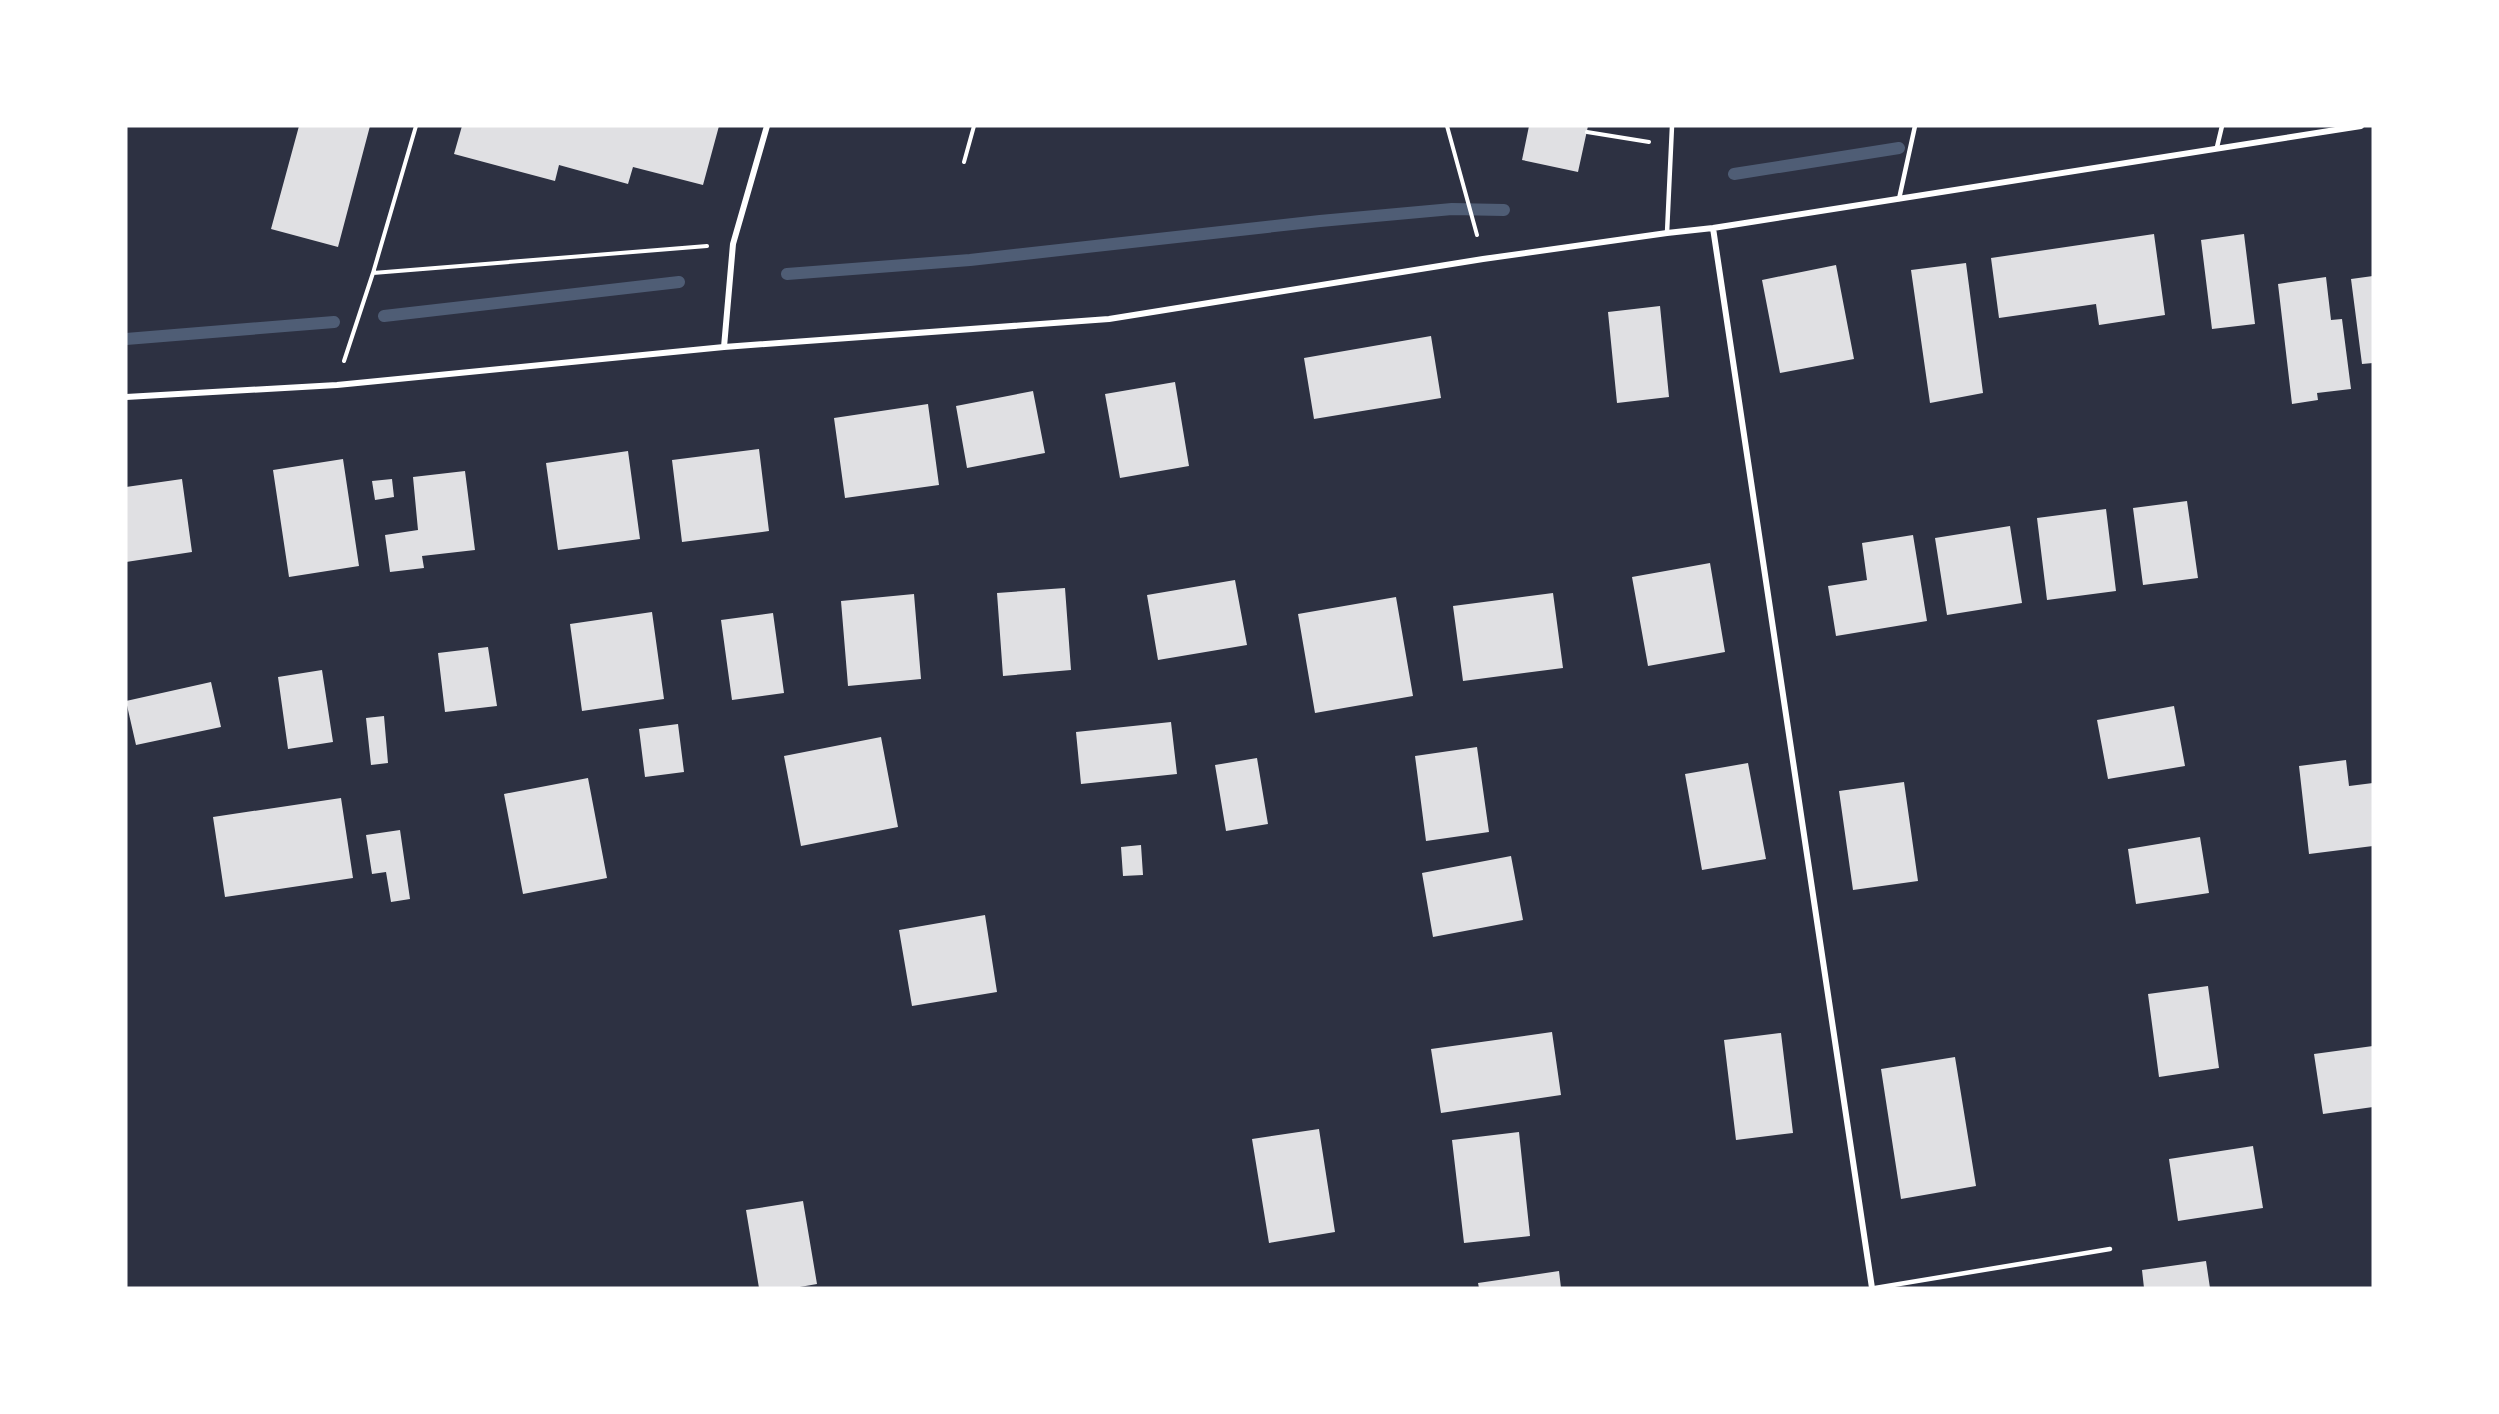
<svg xmlns="http://www.w3.org/2000/svg" width="2499" height="1414" font-family="'Nunito Sans',sans-serif">
	<style>
		.lines { fill: none; stroke-linecap: round; stroke-linejoin: round }
		.stream { stroke: #4f5d75; stroke-width: 12 }
		.building { fill: #e0e0e3 }
		.path { stroke: #fff; stroke-width: 4 }
		.service { stroke: #fff; stroke-width: 4.5 }
		.minor { stroke: #fff; stroke-width: 6 }
	</style>
	<rect width="100%" height="100%" fill="#2d3142"/>
	<g class="lines">
		<path class="stream" d="M 1734,174 L 1899,148
			M 787,274 L 970,260 L 1320,221 L 1452,209 L 1504,210
			M 384,316 L 679,282
			M 126,339 L 334,322"/>
	</g>
	<path class="building" d="M 299,126 L 370,126 L 338,247 L 271,229 Z
		M 462,126 L 719,126 L 703,185 L 633,167 L 628,184 L 559,165 L 555,181 L 454,154 Z
		M 1529,126 L 1588,126 L 1578,172 L 1522,160 Z
		M 2154,234 L 2165,315 L 2099,325 L 2096,304 L 1999,318 L 1991,258 Z
		M 2244,234 L 2255,324 L 2212,329 L 2201,240 Z
		M 1966,263 L 1983,393 L 1930,403 L 1911,270 Z
		M 1836,265 L 1854,359 L 1780,373 L 1762,280 Z
		M 2373,276 L 2373,363 L 2362,364 L 2351,279 Z
		M 2326,277 L 2331,320 L 2342,319 L 2351,389 L 2317,393 L 2318,400 L 2292,404 L 2278,284 Z
		M 1660,306 L 1669,397 L 1617,403 L 1608,312 Z
		M 1431,336 L 1441,398 L 1314,419 L 1304,358 Z
		M 1175,382 L 1189,466 L 1120,478 L 1105,394 Z
		M 1033,391 L 1045,453 L 967,468 L 956,406 Z
		M 928,404 L 939,485 L 845,498 L 834,418 Z
		M 759,449 L 769,531 L 682,542 L 672,460 Z
		M 628,451 L 640,539 L 558,550 L 546,463 Z
		M 343,459 L 359,566 L 289,577 L 273,470 Z
		M 465,471 L 475,550 L 422,556 L 424,568 L 390,572 L 385,535 L 418,530 L 413,477 Z
		M 182,479 L 192,552 L 126,562 L 126,487 Z
		M 392,479 L 394,497 L 375,500 L 372,481 Z
		M 2187,501 L 2198,578 L 2143,585 L 2133,508 Z
		M 2106,509 L 2116,591 L 2047,600 L 2037,518 Z
		M 2010,526 L 2022,603 L 1947,615 L 1935,538 Z
		M 1913,535 L 1927,621 L 1836,636 L 1828,586 L 1867,580 L 1862,543 Z
		M 1710,563 L 1725,652 L 1648,666 L 1632,577 Z
		M 1235,580 L 1247,645 L 1158,660 L 1147,595 Z
		M 1065,588 L 1071,670 L 1003,676 L 997,593 Z
		M 1553,593 L 1563,668 L 1463,681 L 1453,606 Z
		M 914,594 L 921,679 L 848,686 L 841,601 Z
		M 1396,597 L 1413,696 L 1315,713 L 1298,614 Z
		M 652,612 L 664,699 L 582,711 L 570,624 Z
		M 773,613 L 784,693 L 732,700 L 721,620 Z
		M 488,647 L 497,706 L 445,712 L 438,653 Z
		M 322,670 L 333,742 L 288,749 L 278,677 Z
		M 211,682 L 221,727 L 136,745 L 126,701 Z
		M 2174,706 L 2185,766 L 2108,779 L 2097,720 Z
		M 384,716 L 388,763 L 371,765 L 366,718 Z
		M 1171,722 L 1177,774 L 1081,784 L 1076,732 Z
		M 678,724 L 684,772 L 645,777 L 639,729 Z
		M 881,737 L 898,827 L 801,846 L 784,756 Z
		M 1477,747 L 1489,832 L 1426,841 L 1415,756 Z
		M 1257,758 L 1268,824 L 1226,831 L 1215,765 Z
		M 2346,760 L 2349,786 L 2373,783 L 2373,846 L 2309,854 L 2299,766 Z
		M 1748,763 L 1766,859 L 1702,870 L 1685,774 Z
		M 588,778 L 607,878 L 523,894 L 504,794 Z
		M 1904,782 L 1918,881 L 1853,890 L 1839,791 Z
		M 341,798 L 353,878 L 225,897 L 213,817 Z
		M 400,830 L 410,899 L 391,902 L 386,872 L 372,874 L 366,835 Z
		M 2200,837 L 2209,893 L 2136,904 L 2128,849 Z
		M 1141,845 L 1143,875 L 1123,876 L 1121,847 Z
		M 1511,856 L 1523,920 L 1433,937 L 1422,873 Z
		M 985,915 L 997,992 L 912,1006 L 899,930 Z
		M 2208,986 L 2219,1068 L 2159,1077 L 2148,994 Z
		M 1552,1032 L 1561,1095 L 1441,1113 L 1431,1049 Z
		M 1781,1033 L 1793,1133 L 1736,1140 L 1724,1040 Z
		M 2373,1046 L 2373,1107 L 2323,1114 L 2314,1054 Z
		M 1955,1057 L 1976,1186 L 1901,1199 L 1881,1069 Z
		M 1319,1129 L 1335,1232 L 1269,1243 L 1252,1139 Z
		M 1519,1132 L 1530,1236 L 1464,1243 L 1452,1140 Z
		M 2253,1146 L 2263,1208 L 2178,1221 L 2169,1159 Z
		M 803,1201 L 817,1284 L 794,1288 L 759,1288 L 746,1210 Z
		M 2206,1261 L 2210,1288 L 2144,1288 L 2142,1270 Z
		M 1559,1271 L 1561,1288 L 1479,1288 L 1478,1283 Z"/>
	<g class="lines">
		<path class="path" d="M 1447,126 L 1477,235
			M 1587,132 L 1649,142
			M 964,162 L 974,126
			M 373,273 L 416,126
			M 344,361 L 373,273 L 707,246"/>
		<path class="service" d="M 2217,147 L 2222,126
			M 1899,199 L 1915,126
			M 1667,233 L 1672,126
			M 1875,1288 L 2110,1249"/>
		<path class="minor" d="M 1713,228 L 1872,1288
			M 724,347 L 733,244 L 767,126
			M 126,397 L 337,385 L 724,347 L 1109,319 L 1483,259 L 1667,233 L 1713,228 L 2361,126"/>
	</g>
	<rect width="2499" height="1414" fill="none" stroke="#ffffff" stroke-width="255"/>
</svg>
